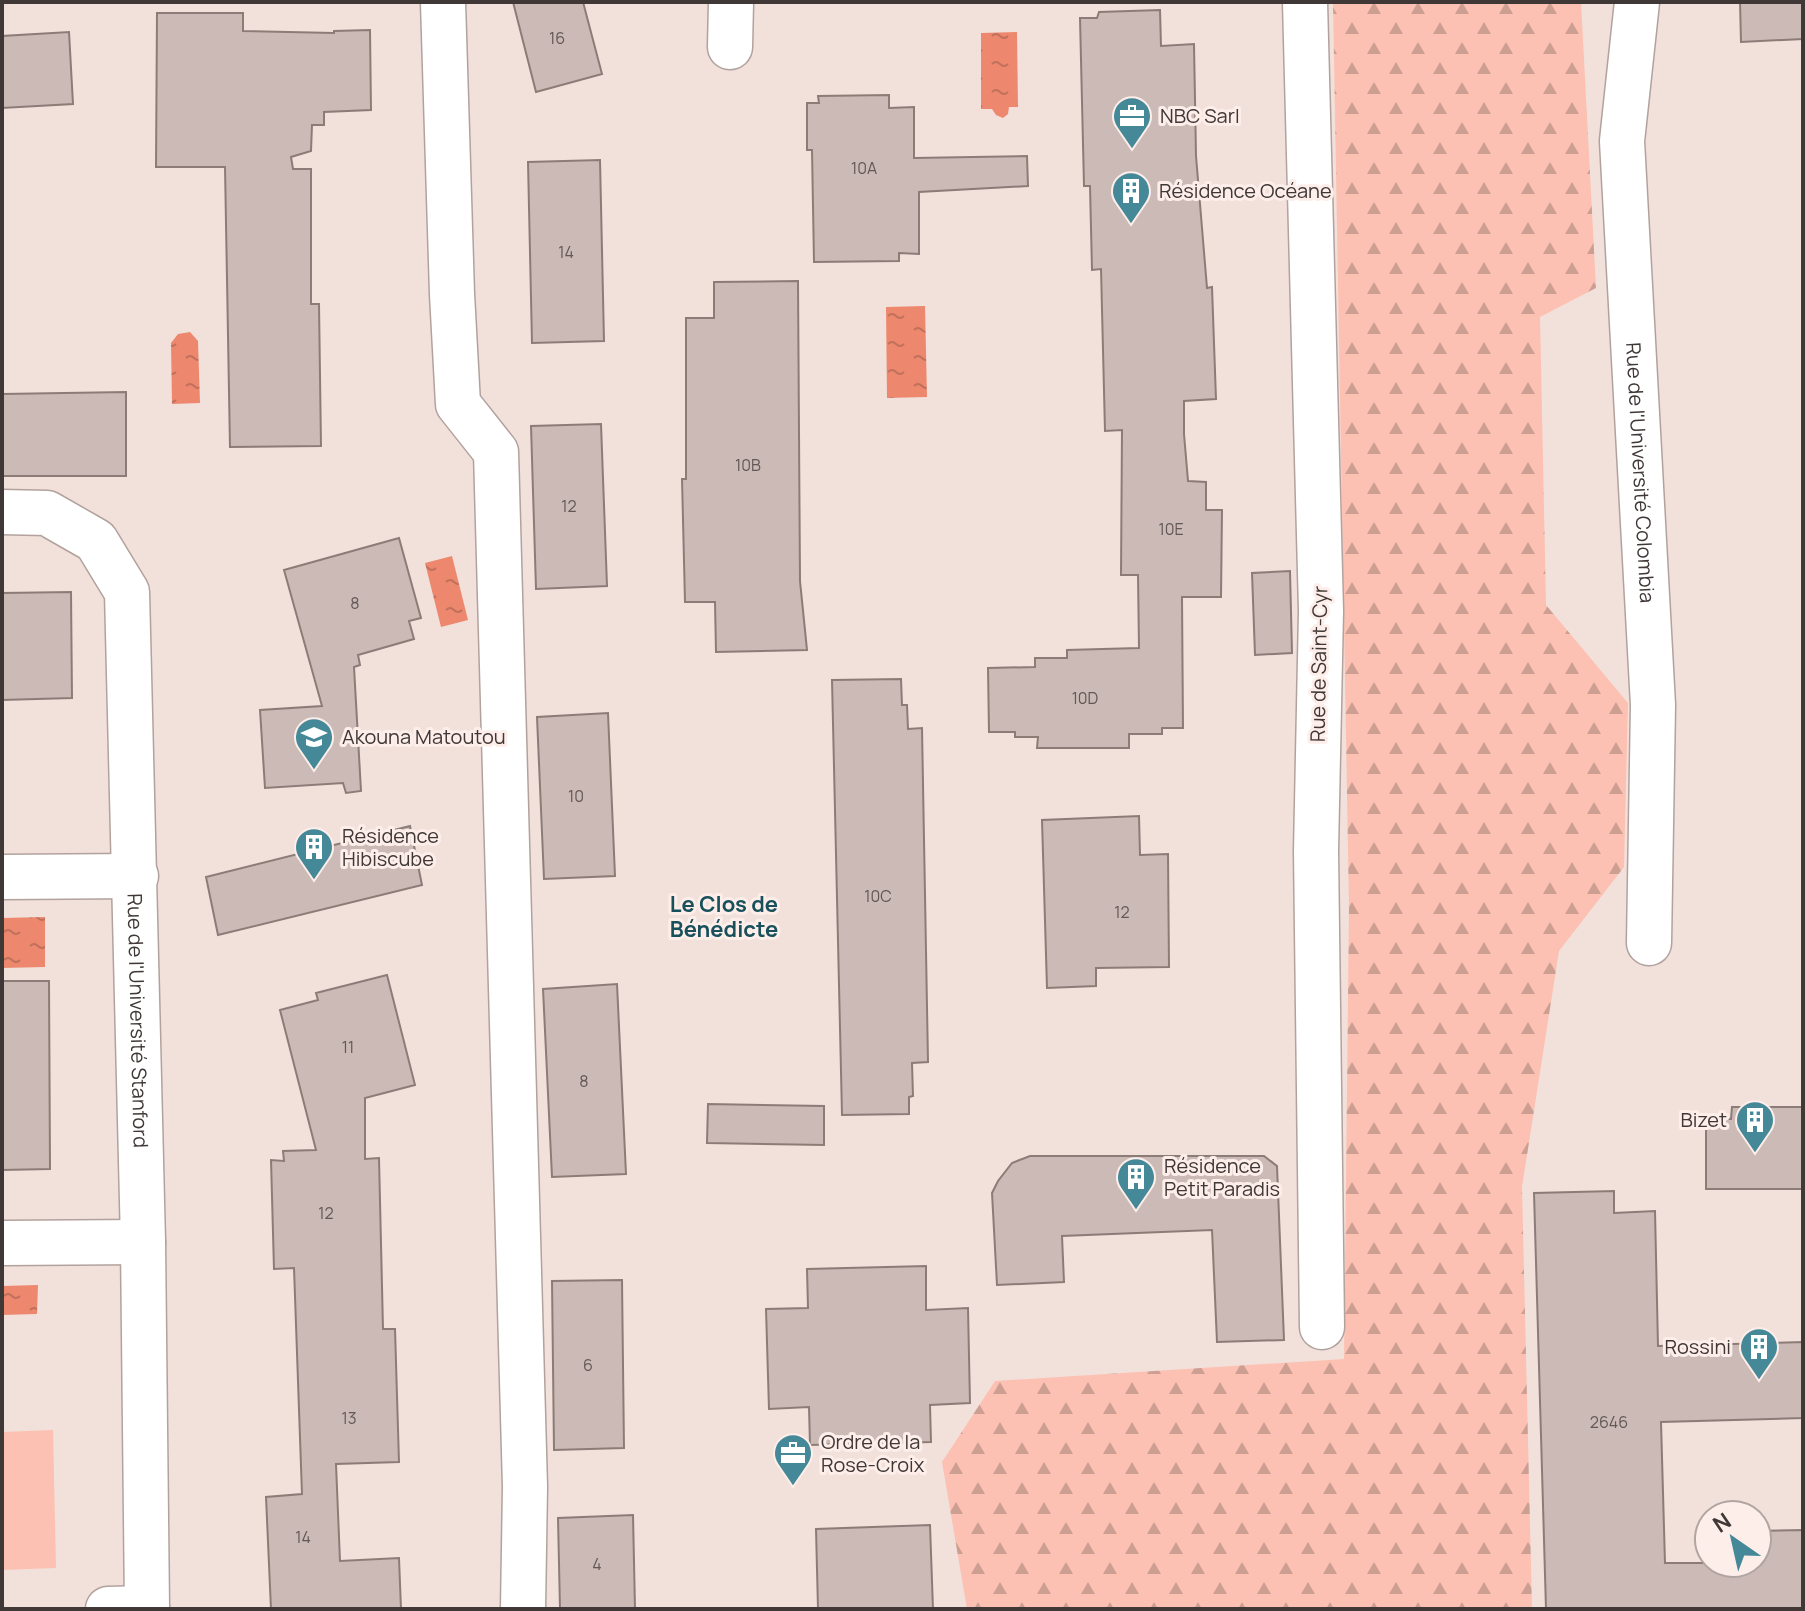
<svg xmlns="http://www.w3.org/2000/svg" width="1805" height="1611" font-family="Manrope,sans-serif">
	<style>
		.forest { fill: url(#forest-firs) }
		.garden { fill: #fcc1b2 }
		.water { fill: url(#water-ripples) }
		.building { fill: #cbbab5; stroke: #8c7c78; stroke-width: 2 }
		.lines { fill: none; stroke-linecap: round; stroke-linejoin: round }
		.minor-casing { stroke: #b2a29d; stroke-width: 47 }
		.minor { stroke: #fff; stroke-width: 44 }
		.labels { text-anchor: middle; stroke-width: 6; stroke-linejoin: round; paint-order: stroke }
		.number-label { font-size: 16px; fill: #625856 }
		.poi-label { font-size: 20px; fill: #3f3836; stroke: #fdeeea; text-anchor: start }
		.street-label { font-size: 20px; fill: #3f3836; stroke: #fdeeea }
		.neighbourhood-label { font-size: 22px; font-weight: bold; fill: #18505c; stroke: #fdeeea }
	</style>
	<defs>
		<pattern id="forest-firs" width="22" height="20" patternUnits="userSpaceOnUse" patternTransform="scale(2)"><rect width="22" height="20" fill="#fcc1b2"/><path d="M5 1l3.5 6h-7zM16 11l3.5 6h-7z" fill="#cd9e92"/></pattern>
		<pattern id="water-ripples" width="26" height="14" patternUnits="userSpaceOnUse" patternTransform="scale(2)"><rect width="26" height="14" fill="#ed886e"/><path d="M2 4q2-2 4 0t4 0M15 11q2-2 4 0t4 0" fill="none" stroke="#c1705b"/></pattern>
	</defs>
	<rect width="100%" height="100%" fill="#f2e0db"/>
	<path class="forest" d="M 1333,2 L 1581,2 L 1596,288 L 1540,317 L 1546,605 L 1628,703 L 1624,867 L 1559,951 L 1522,1187 L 1532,1609 L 967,1609 L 942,1462 L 995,1381 L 1344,1359 L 1349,907 Z"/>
	<path class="garden" d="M 53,1430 L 56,1568 L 2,1570 L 2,1432 Z"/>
	<path class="water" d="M 1017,32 L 1018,107 L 1009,107 L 1008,114 L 1003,118 L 996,115 L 992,109 L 981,109 L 981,33 Z
		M 925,306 L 927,397 L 887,398 L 886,307 Z
		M 190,332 L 198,341 L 200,403 L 172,404 L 171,343 L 178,334 Z
		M 452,556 L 468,620 L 441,627 L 425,563 Z
		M 45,917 L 45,967 L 2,968 L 2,918 Z
		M 38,1285 L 37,1314 L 2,1315 L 2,1286 Z"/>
	<path class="building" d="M 513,2 L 583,2 L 602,74 L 536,92 Z
		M 1740,2 L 1803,2 L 1803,39 L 1741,42 Z
		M 1160,10 L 1161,46 L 1194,44 L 1196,156 L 1207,288 L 1212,287 L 1216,399 L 1184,401 L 1184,434 L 1188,481 L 1206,482 L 1206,510 L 1222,510 L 1221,597 L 1182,597 L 1183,728 L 1162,728 L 1162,734 L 1129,734 L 1129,748 L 1037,748 L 1038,737 L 1015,737 L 1015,732 L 989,732 L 988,668 L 1035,667 L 1035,658 L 1067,658 L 1067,650 L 1139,648 L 1138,575 L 1121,575 L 1122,430 L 1105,431 L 1101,269 L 1092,270 L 1090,186 L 1084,186 L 1080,18 L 1097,18 L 1099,12 Z
		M 157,13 L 243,13 L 243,31 L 334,33 L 334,31 L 370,30 L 371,110 L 324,112 L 324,125 L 312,125 L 311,151 L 291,157 L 293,169 L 311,169 L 311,304 L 319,304 L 321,446 L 230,447 L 225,167 L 156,167 Z
		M 69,32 L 73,104 L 2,108 L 2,36 Z
		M 889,95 L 889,108 L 914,107 L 914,158 L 1027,156 L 1028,186 L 919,192 L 919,254 L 899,253 L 899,261 L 814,262 L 812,150 L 807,150 L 807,103 L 819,103 L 818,96 Z
		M 600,160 L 604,341 L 532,343 L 528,162 Z
		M 798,281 L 800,581 L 807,650 L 716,652 L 715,602 L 685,602 L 682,479 L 686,479 L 686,318 L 714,318 L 714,282 Z
		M 126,392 L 126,476 L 2,476 L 2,394 Z
		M 601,424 L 607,586 L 536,589 L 531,426 Z
		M 399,538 L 421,618 L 409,621 L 414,639 L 358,655 L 360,665 L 354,667 L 361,791 L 346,793 L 343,783 L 265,788 L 260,710 L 322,706 L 284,570 Z
		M 1290,571 L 1292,653 L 1255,655 L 1252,573 Z
		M 71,592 L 72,698 L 2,700 L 2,593 Z
		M 901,679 L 902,705 L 907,705 L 908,729 L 922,728 L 928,1062 L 912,1063 L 913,1096 L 909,1097 L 909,1114 L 842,1115 L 832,680 Z
		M 608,713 L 615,876 L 544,879 L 537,717 Z
		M 1139,816 L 1140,855 L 1168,854 L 1169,967 L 1096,968 L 1096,986 L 1047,988 L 1042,820 Z
		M 410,826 L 422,885 L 218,935 L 206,877 Z
		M 387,975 L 415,1085 L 365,1098 L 365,1159 L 379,1158 L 383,1329 L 395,1329 L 399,1462 L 336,1464 L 340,1561 L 399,1558 L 401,1609 L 271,1609 L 266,1497 L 302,1494 L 294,1268 L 274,1269 L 271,1160 L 284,1161 L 283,1151 L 316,1150 L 280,1010 L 318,1000 L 316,993 Z
		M 2,981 L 49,981 L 50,1169 L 2,1170 Z
		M 617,984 L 626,1174 L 552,1177 L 543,989 Z
		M 708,1104 L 824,1106 L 824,1145 L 707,1143 Z
		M 1732,1107 L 1803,1107 L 1803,1189 L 1706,1189 L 1706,1119 L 1731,1119 Z
		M 1030,1156 L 1264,1156 L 1277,1166 L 1284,1340 L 1217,1342 L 1212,1230 L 1062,1236 L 1064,1282 L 997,1285 L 992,1193 L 998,1181 L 1012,1163 Z
		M 1614,1191 L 1614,1213 L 1655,1211 L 1658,1346 L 1803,1342 L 1803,1418 L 1661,1422 L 1665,1563 L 1757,1563 L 1757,1531 L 1803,1530 L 1803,1609 L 1546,1609 L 1534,1193 Z
		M 926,1266 L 926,1310 L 968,1308 L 970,1403 L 930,1405 L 931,1442 L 810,1445 L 809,1407 L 769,1409 L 766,1309 L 808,1308 L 807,1269 Z
		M 622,1280 L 624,1448 L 554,1450 L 552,1281 Z
		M 633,1515 L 635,1609 L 560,1609 L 558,1518 Z
		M 930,1525 L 933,1609 L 818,1609 L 816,1529 Z"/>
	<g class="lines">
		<g class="minor-casing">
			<g id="minor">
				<path d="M 443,2 L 452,294 L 458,404 L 496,452 L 525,1487 L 523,1609"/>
				<path d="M 1305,2 L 1321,611 L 1316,851 L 1322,1327"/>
				<path id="s1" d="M 1637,2 L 1622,141 L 1653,705 L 1649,943"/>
				<path d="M 730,47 L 731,2"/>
				<path id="s2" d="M 2,512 L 47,513 L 96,541 L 127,592 L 143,1242 L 147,1609"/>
				<path d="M 2,877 L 136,876"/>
				<path d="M 2,1243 L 143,1242"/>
				<path d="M 108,1609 L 147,1608"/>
			</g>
		</g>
		<use href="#minor" class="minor"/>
	</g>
	<defs>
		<g id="office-pin" transform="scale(2)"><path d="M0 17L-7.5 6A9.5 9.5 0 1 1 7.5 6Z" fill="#458898" stroke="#fdeeea"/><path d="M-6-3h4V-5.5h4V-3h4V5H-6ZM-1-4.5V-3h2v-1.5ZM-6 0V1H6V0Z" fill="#fff"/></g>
		<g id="building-pin" transform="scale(2)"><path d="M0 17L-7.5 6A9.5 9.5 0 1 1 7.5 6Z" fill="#458898" stroke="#fdeeea"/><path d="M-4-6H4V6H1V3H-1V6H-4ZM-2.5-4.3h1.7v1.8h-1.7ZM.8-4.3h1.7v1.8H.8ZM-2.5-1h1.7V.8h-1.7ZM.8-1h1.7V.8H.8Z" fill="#fff"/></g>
		<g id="school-pin" transform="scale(2)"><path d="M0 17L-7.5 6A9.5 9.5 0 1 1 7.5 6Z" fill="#458898" stroke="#fdeeea"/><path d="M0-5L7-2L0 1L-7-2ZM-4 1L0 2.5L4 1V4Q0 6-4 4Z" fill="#fff"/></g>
	</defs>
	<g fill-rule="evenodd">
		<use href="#office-pin" x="1132" y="116"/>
		<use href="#building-pin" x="1131" y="191"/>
		<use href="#school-pin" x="314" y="737"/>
		<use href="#building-pin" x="314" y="847"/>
		<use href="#building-pin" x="1755" y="1120"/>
		<use href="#building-pin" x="1136" y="1177"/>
		<use href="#building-pin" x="1759" y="1347"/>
		<use href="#office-pin" x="793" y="1453"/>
	</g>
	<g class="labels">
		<g class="number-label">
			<text x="557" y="44">16</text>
			<text x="864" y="174">10A</text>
			<text x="566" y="258">14</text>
			<text x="748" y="471">10B</text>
			<text x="569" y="512">12</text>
			<text x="1171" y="535">10E</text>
			<text x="355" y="609">8</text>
			<text x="1085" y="704">10D</text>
			<text x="576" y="802">10</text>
			<text x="878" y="902">10C</text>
			<text x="1122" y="918">12</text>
			<text x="348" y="1053">11</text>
			<text x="584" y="1087">8</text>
			<text x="326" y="1219">12</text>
			<text x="588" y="1371">6</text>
			<text x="349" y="1424">13</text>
			<text x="1609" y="1428">2646</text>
			<text x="303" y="1543">14</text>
			<text x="597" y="1570">4</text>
		</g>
		<g class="poi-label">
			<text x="1160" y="123">NBC Sarl</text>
			<text x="1159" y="198">Résidence Océane</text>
			<text x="342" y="744">Akouna Matoutou</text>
			<text x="342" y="843">Résidence<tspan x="342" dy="23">Hibiscube</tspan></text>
			<text x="1727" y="1127" text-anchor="end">Bizet</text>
			<text x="1164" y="1173">Résidence<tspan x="1164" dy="23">Petit Paradis</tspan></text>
			<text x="1731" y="1354" text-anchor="end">Rossini</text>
			<text x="821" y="1449">Ordre de la<tspan x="821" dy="23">Rose-Croix</tspan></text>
		</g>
		<g class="street-label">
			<text dy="7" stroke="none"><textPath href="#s1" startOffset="472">Rue de l'Université Colombia</textPath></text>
			<text transform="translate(1319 664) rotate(-89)" y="7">Rue de Saint-Cyr</text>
			<text dy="7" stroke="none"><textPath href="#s2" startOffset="590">Rue de l'Université Stanford</textPath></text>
		</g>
		<g class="neighbourhood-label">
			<text x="724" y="912">Le Clos de<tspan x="724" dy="25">Bénédicte</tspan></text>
		</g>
	</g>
	<rect width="1805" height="1611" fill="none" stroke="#3f3836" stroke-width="8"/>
	<g transform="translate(1733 1539) rotate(326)"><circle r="38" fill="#fdeeea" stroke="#b1a5a2" stroke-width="2"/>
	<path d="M0-6L14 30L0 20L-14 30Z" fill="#458898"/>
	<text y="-12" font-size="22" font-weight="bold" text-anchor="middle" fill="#3f3836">N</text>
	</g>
</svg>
